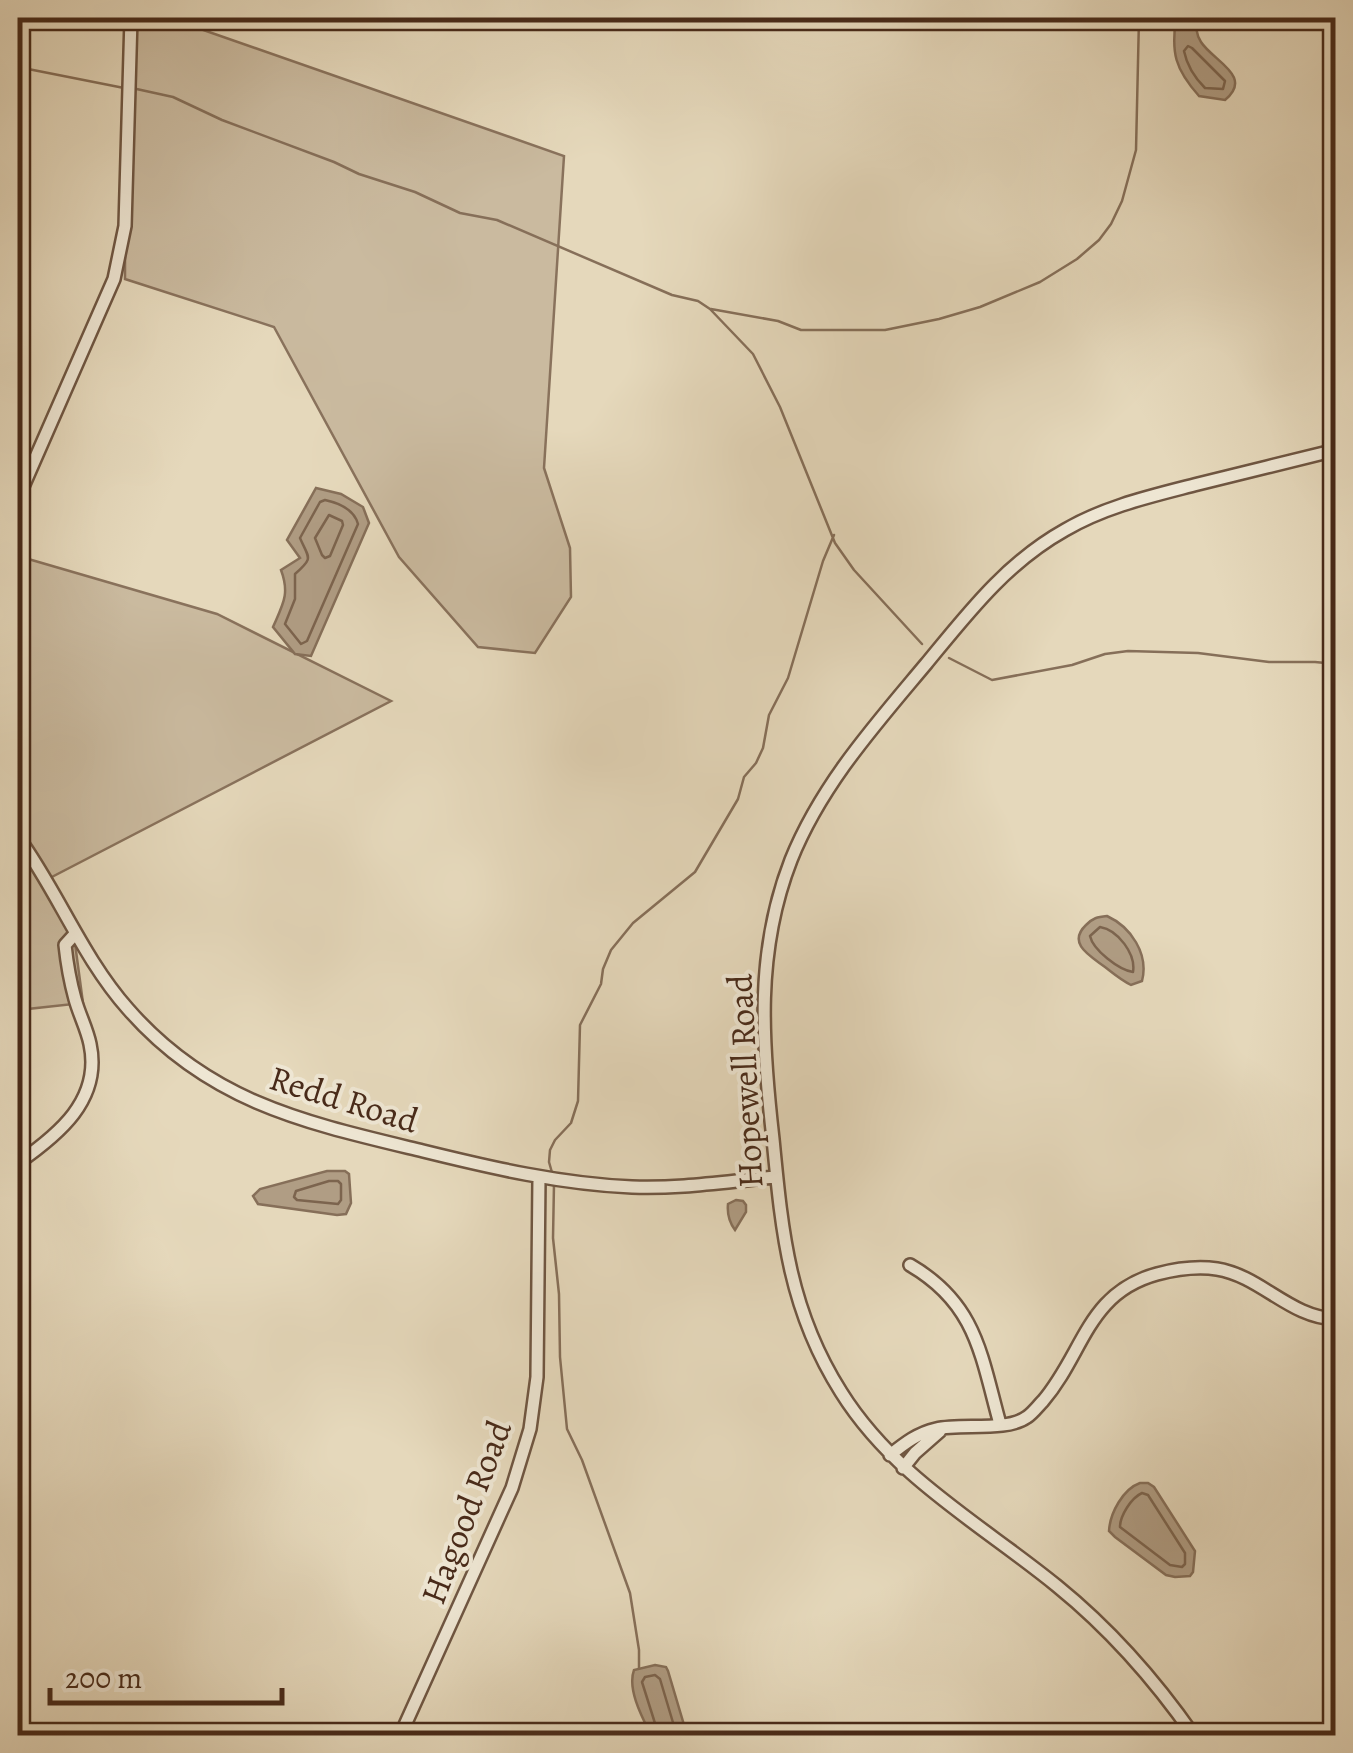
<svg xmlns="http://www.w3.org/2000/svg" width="1353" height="1753" font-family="Alegreya,serif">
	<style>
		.green { fill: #caba9f; stroke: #89725c; stroke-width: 2.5 }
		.water { fill: #b09d84; stroke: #866f59; stroke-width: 2.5 }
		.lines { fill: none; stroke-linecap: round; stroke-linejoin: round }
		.shore { stroke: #7c644e; stroke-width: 2.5 }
		.stream { stroke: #866f59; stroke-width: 2.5 }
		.minor-casing { stroke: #6f5642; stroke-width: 16 }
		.minor { stroke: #eee6d3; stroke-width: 11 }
		.labels { text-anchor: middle; stroke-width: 8; stroke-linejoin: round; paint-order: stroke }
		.street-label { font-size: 35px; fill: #482a19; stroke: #eee6d3 }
	</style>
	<rect width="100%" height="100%" fill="#e5d8bb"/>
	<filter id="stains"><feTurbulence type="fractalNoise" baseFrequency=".002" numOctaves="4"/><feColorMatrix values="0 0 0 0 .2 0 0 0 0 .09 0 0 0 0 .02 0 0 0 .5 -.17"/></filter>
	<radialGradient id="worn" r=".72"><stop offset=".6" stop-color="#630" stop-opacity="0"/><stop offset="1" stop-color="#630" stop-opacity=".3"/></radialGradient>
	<path class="green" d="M 132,18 L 169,18 L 564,156 L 544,468 L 570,548 L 571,597 L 535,653 L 478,647 L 399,557 L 274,327 L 125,279 L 125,157 Z
		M 18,556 L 217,614 L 391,701 L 48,879 L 74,936 L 83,1003 L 18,1010 Z"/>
	<path class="water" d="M 1176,18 L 1196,18 C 1196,26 1196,35 1201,42 C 1213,61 1254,76 1225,100 L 1199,96 C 1175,69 1171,53 1176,18 Z
		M 316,488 L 341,494 L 363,507 L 369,523 L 311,656 L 295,654 L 273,627 C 283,604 290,594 281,570 L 300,558 L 287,540 Z
		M 1107,916 C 1131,927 1149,954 1142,981 L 1131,985 C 1121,980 1114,974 1105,967 C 1092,957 1066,944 1086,925 C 1093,918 1097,917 1107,916 Z
		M 327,1171 L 345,1171 L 349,1174 L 351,1203 L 346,1214 L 337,1215 L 258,1204 L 253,1196 L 260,1189 Z
		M 736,1200 L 743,1201 L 746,1205 L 746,1212 L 735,1230 C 729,1222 727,1214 728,1204 Z
		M 1140,1483 L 1148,1483 L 1154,1487 L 1195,1551 L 1193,1572 L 1190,1576 L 1175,1577 L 1166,1575 L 1115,1537 L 1109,1531 C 1110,1513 1123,1489 1140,1483 Z
		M 655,1665 L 666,1667 L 668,1671 L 687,1735 L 651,1735 C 642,1717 627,1689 634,1670 Z"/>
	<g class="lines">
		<path class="shore" d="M 1188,46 L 1192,48 L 1225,81 L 1223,89 L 1205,88 C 1194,77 1187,66 1184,51 Z
			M 325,500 C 339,503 354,509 358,524 L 307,641 L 301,644 L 285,624 L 295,599 L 295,574 C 314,557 309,559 300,538 L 320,502 Z
			M 329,515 L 342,521 L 343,525 L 330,556 L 325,558 L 322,555 L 315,538 Z
			M 1100,927 C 1118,930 1136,954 1133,972 C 1119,970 1093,950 1090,936 Z
			M 329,1181 L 338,1181 L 341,1184 L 341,1200 L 338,1204 L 297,1200 L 294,1197 L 296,1191 Z
			M 1142,1493 L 1148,1495 L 1185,1553 L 1185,1564 L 1182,1567 L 1170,1565 L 1120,1527 C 1120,1516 1131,1498 1142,1493 Z
			M 659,1736 L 642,1682 L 645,1677 L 655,1675 L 660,1679 L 677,1736"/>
		<path class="stream" d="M 18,67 L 124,88
			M 132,88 L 173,97 L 222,120 L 334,162 L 359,174 L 415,192 L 460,213 L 497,220 L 672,295 L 698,301 L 710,309 L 753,354 L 780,407 L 835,543 L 854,570 L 922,644
			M 711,309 L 778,321 L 801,330 L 885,330 L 939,319 L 980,307 L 1040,282 L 1077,259 L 1099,240 L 1111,224 L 1122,201 L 1136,150 L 1139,18
			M 949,658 L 992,680 L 1072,665 L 1105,654 L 1128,651 L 1198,653 L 1269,662 L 1315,662 L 1336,664
			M 553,1176 L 549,1162 L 550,1150 L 555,1140 L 571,1123 L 578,1101 L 580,1025 L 601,984 L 603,969 L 611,950 L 633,923 L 695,872 L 738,799 L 744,777 L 756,763 L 763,748 L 769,715 L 788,678 L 823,561 L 834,535
			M 554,1184 L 553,1238 L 559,1294 L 560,1357 L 567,1429 L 582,1460 L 630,1593 L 639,1650 L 639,1668"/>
		<g class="minor-casing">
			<path id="minor" d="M 18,498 L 114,279 L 125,226 L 131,18
				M 18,837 C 58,892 82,957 128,1009 C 210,1103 307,1123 423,1151 C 492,1168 561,1184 632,1187 C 680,1189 729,1181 776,1177
				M 18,1163 C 58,1135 102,1100 90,1044 C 87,1029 79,1014 75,999 C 70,981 67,964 65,945 L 75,934
				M 910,1265 C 977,1304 981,1356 1000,1424
				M 890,1455 C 905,1443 918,1433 936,1429 C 962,1423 1006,1432 1027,1417 C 1033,1413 1038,1406 1043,1401 C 1084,1353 1087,1293 1157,1274 C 1176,1269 1197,1266 1217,1269 C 1261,1276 1290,1318 1336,1319
				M 903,1468 L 915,1453 L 940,1431
				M 400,1736 L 512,1488 L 530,1429 L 537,1377 L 539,1177
				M 1194,1736 C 1155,1680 1110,1629 1057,1586 C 981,1524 894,1477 841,1392 C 789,1310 782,1233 773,1139 C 762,1043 755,952 791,860 C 821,785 875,725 926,664 C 968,613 1006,563 1065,530 C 1106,506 1152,496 1198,484 C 1244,473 1290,461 1336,450"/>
		</g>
		<use href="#minor" class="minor"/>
	</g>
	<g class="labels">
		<g class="street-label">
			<text transform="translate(745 1081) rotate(-93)" y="12">Hopewell Road</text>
			<text transform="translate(344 1099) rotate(17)" y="12">Redd Road</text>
			<text transform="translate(466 1512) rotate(-69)" y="12">Hagood Road</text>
		</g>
	</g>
	<rect width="1353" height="1753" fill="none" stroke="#e5d8bb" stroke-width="60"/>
	<rect x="20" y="20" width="1313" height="1713" fill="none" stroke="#482a19" stroke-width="5"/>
	<rect x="30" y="30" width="1293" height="1693" fill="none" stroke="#482a19" stroke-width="2.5"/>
	<path d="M50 1688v15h232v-15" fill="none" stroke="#482a19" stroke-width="5"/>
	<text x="65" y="1688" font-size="30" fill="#482a19" stroke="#eee6d3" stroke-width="8" paint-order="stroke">200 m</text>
	<rect width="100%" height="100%" filter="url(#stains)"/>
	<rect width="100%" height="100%" fill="url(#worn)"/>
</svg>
